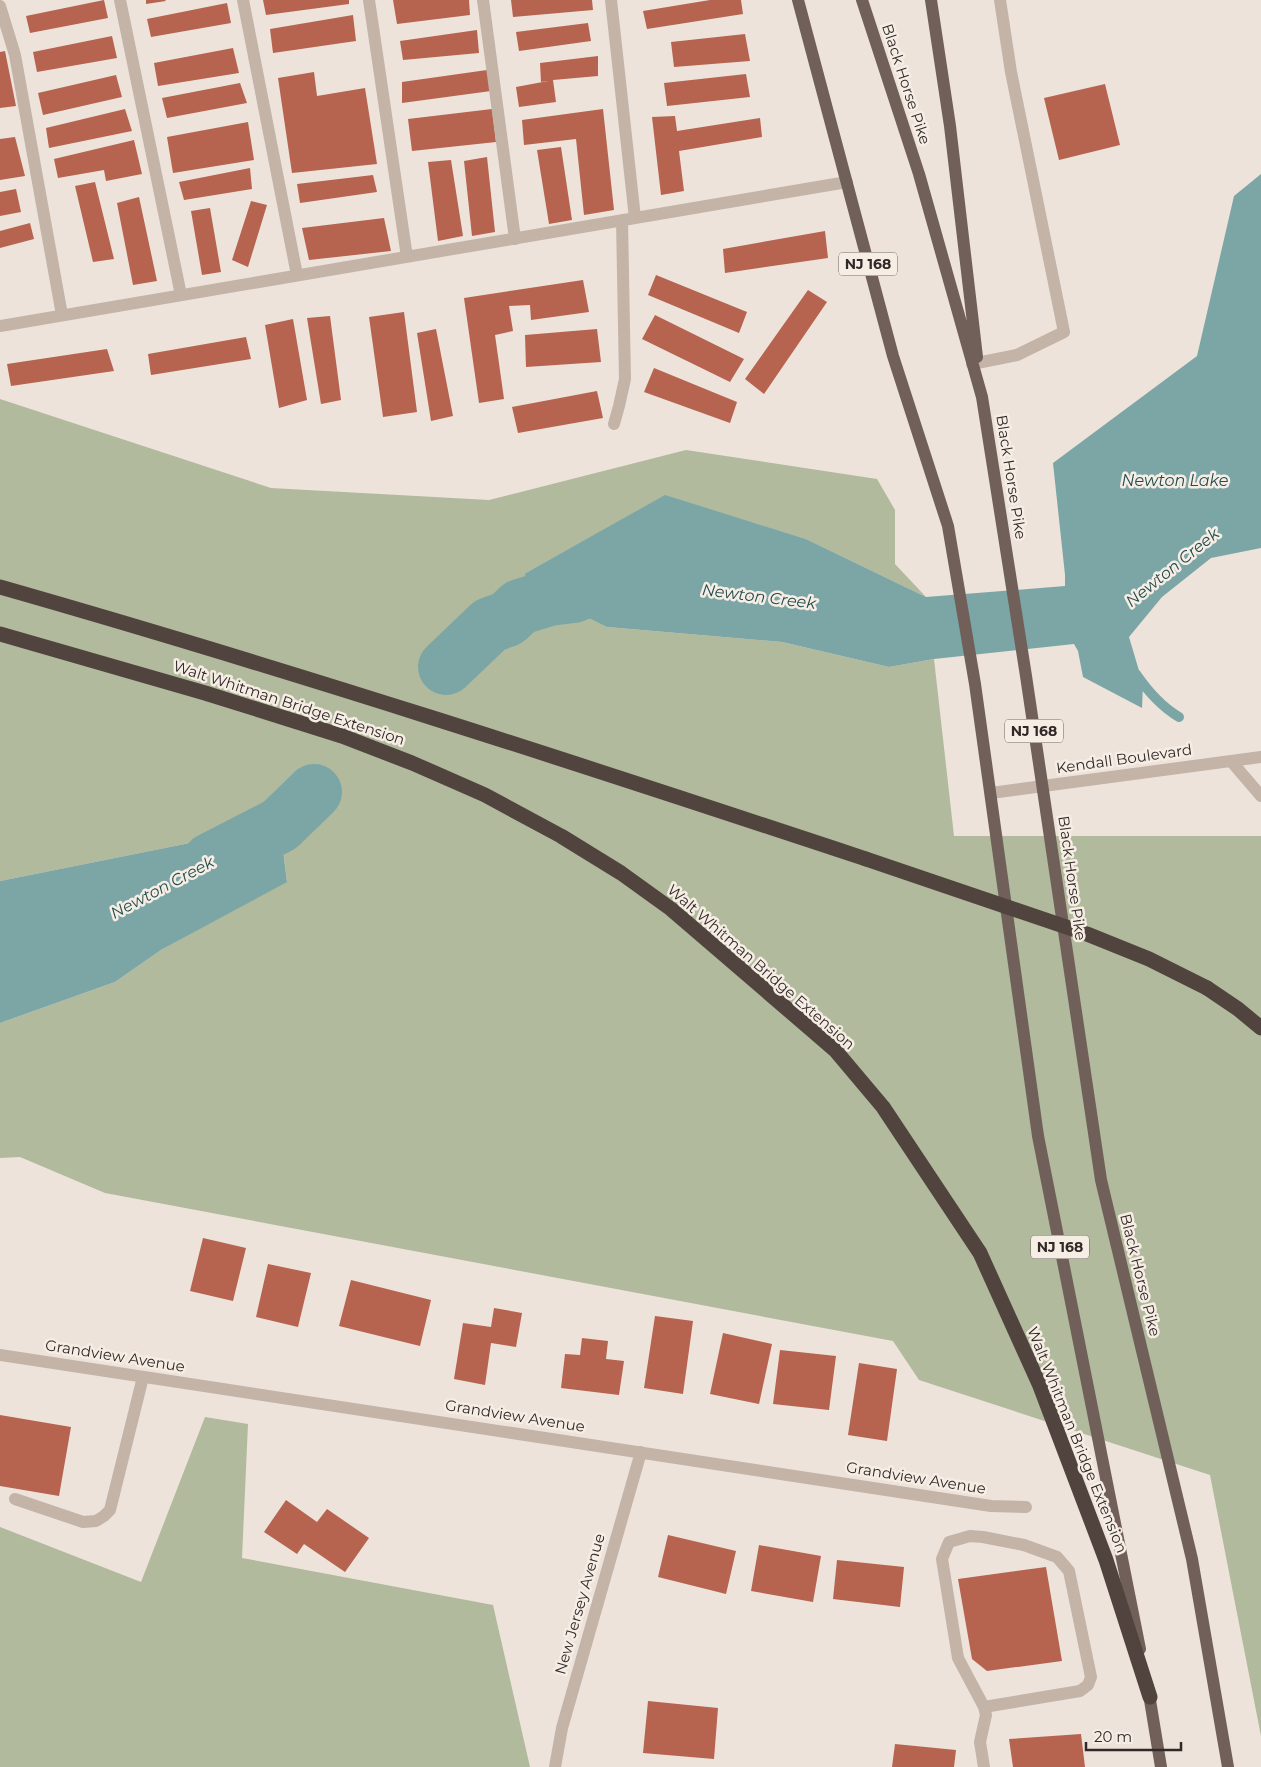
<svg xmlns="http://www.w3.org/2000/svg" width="1261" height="1767" font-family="Montserrat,sans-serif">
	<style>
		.green { fill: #b1ba9c }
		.water { fill: #7ca6a6 }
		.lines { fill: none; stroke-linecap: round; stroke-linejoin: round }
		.stream { stroke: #7ca6a6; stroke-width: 10 }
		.river { stroke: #7ca6a6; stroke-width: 56 }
		.building { fill: #b6634f }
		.minor { stroke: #c4b3a7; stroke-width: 12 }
		.major { stroke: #71605a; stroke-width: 12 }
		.highway { stroke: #51443f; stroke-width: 15 }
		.highway-bridge { stroke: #51443f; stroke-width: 15 }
		.labels { text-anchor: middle; stroke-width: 5; stroke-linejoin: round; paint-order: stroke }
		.shield { fill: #f6ede5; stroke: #6c6460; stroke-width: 1 }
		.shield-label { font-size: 14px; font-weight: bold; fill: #312927 }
		.street-label { font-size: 15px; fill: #312927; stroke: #f6ede5 }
		.water-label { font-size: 16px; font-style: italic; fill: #224c4d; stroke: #f6ede5 }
	</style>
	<rect width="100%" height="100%" fill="#ede3da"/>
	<path class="green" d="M 0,399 L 271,488 L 489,500 L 686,450 L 877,479 L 895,510 L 895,564 L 926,597 L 806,539 L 665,496 L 524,574 L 607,627 L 782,642 L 889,667 L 934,659 L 954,836 L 1261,836 L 1261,1736 L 1210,1475 L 919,1380 L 893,1341 L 105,1193 L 20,1157 L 0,1158 L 0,1023 L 115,982 L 161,950 L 287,881 L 280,825 L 0,881 Z
		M 205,1417 L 248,1424 L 242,1558 L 493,1605 L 530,1767 L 0,1767 L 0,1527 L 141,1582 Z"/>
	<path class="water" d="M 1261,174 L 1261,548 L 1211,558 L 1162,597 L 1129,637 L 1143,684 L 1142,708 L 1083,677 L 1078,651 L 1074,644 L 934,659 L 889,667 L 782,642 L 607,627 L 549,598 L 524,574 L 665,495 L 806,539 L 926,597 L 1065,586 L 1065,575 L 1053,463 L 1197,356 L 1234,196 Z
		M 280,825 L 287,882 L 161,950 L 115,982 L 0,1023 L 0,881 Z"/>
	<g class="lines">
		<path class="stream" d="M 1136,674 C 1147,690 1162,707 1179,717"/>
		<path class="river" d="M 446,667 L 490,625 L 507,619 L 520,607 L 549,598 L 573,595 L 595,586 L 624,585
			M 210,861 L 280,825 L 314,792"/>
	</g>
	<path class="building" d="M 104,0 L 108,18 L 30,33 L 26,16 Z
		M 146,0 L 165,0 L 166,1 L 146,4 Z
		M 263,0 L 349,0 L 349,4 L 266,15 Z
		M 393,0 L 469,0 L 470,15 L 397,24 Z
		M 511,0 L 592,0 L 593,10 L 513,17 Z
		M 710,0 L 741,0 L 743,14 L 647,29 L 643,11 Z
		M 227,3 L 231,23 L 151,37 L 147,19 Z
		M 353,15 L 356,41 L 273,53 L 270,29 Z
		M 588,23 L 591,41 L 519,51 L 516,32 Z
		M 477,30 L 479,53 L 403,60 L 400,41 Z
		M 745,34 L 750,61 L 674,67 L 671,42 Z
		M 112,36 L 117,58 L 37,72 L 33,52 Z
		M 233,48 L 239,73 L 158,86 L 154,63 Z
		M 5,51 L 16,106 L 0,108 L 0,52 Z
		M 598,56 L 598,76 L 553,80 L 556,102 L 519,107 L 516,87 L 548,81 L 541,82 L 540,63 Z
		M 487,70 L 491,91 L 402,103 L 402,82 Z
		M 314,72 L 317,96 L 365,88 L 377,164 L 292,173 L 278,78 Z
		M 746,74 L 750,97 L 667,106 L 664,83 Z
		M 116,75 L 122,97 L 43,115 L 38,93 Z
		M 240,83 L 247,103 L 167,118 L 162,98 Z
		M 1105,84 L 1120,145 L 1059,160 L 1044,98 Z
		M 125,109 L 132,131 L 49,148 L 46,128 Z
		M 492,109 L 496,142 L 412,151 L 408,119 Z
		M 603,109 L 614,210 L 584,215 L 576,139 L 524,145 L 522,120 Z
		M 675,116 L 677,131 L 760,118 L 762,137 L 679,151 L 684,191 L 661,195 L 652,117 Z
		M 248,122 L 254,160 L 173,173 L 167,137 Z
		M 15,137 L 25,176 L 0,180 L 0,139 Z
		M 134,140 L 142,174 L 106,181 L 104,170 L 58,178 L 54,159 Z
		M 561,147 L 572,220 L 549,224 L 537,150 Z
		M 487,157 L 495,232 L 472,236 L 464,161 Z
		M 451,160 L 463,236 L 438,241 L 428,162 Z
		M 250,168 L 252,189 L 184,200 L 179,182 Z
		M 373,175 L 377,192 L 300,203 L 297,184 Z
		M 95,182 L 114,259 L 93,262 L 75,186 Z
		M 16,189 L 21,212 L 0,216 L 0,192 Z
		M 139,197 L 157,281 L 133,285 L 117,203 Z
		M 251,201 L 267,205 L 248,267 L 232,260 Z
		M 210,208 L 221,272 L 202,275 L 191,211 Z
		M 384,218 L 391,251 L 309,260 L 302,228 Z
		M 30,223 L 34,239 L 0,248 L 0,231 Z
		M 825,231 L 828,258 L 725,273 L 723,249 Z
		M 656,275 L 747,312 L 739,333 L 648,295 Z
		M 583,280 L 589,312 L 531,320 L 530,305 L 509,306 L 513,331 L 495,335 L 504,399 L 479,403 L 464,298 Z
		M 808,290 L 827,302 L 764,394 L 745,379 Z
		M 404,312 L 417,412 L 383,417 L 369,317 Z
		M 655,315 L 744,359 L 730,382 L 642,339 Z
		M 330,316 L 341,400 L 321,404 L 307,318 Z
		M 293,319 L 307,400 L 279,408 L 265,325 Z
		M 436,329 L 453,416 L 431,421 L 417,333 Z
		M 597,329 L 601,362 L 526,367 L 525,335 Z
		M 246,337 L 251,359 L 151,375 L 148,354 Z
		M 107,349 L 114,371 L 11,386 L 7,364 Z
		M 654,368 L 737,402 L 730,423 L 644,392 Z
		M 597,391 L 603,418 L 518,433 L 512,407 Z
		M 203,1238 L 246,1248 L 233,1301 L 190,1291 Z
		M 268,1264 L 311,1273 L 298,1327 L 256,1317 Z
		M 351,1280 L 431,1300 L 420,1346 L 339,1326 Z
		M 494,1308 L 522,1313 L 516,1347 L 491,1343 L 485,1385 L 454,1379 L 463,1323 L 491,1327 Z
		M 655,1316 L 693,1321 L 683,1394 L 644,1388 Z
		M 723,1333 L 772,1344 L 759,1404 L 710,1394 Z
		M 582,1338 L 608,1341 L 606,1359 L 624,1361 L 619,1395 L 561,1388 L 565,1354 L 580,1355 Z
		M 780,1350 L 836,1356 L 829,1410 L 773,1404 Z
		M 859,1363 L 897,1369 L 887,1441 L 848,1435 Z
		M 0,1415 L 71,1427 L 59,1496 L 0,1486 Z
		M 286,1500 L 317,1522 L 327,1509 L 369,1538 L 345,1572 L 304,1544 L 297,1554 L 264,1532 Z
		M 668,1535 L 736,1551 L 726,1594 L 658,1577 Z
		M 759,1545 L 821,1556 L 813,1602 L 751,1591 Z
		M 837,1560 L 904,1567 L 900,1607 L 833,1599 Z
		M 1046,1567 L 1062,1661 L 987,1671 L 972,1659 L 958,1579 Z
		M 648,1701 L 718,1708 L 714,1759 L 643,1753 Z
		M 1081,1734 L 1085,1767 L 1013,1767 L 1009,1739 Z
		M 895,1744 L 956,1750 L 954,1767 L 892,1767 Z"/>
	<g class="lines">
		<path class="minor" d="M 120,0 L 181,295
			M 243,0 L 297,275
			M 369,0 L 407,257
			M 483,0 L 515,239
			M 611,0 L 635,218
			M 0,6 L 15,55 L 62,315
			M 0,326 L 847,182
			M 972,364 L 1017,355 L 1064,332 L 1011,72 L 1000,0
			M 614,424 L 619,406 L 625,379 L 622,220
			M 1231,761 L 1261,796
			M 991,793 L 1261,757
			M 0,1355 L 991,1506 L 1026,1507
			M 15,1499 L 83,1522 L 96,1521 L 104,1516 L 110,1510 L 143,1377
			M 555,1767 L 562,1728 L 641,1452
			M 984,1767 L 980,1742 L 986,1715 L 984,1707 L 958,1658 L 942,1559 L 949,1542 L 970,1536 L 983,1537 L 1024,1545 L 1057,1557 L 1069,1571 L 1091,1677 L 1088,1685 L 1080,1691 L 984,1707"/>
		<path class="major" d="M 798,0 L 893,356 L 948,526 L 975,684 L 1038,1136 L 1140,1649
			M 862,0 L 919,174 L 982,397 L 1026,676 L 1101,1180 L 1192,1559 L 1228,1767
			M 931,0 L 950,126 L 977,357
			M 1148,1688 L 1161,1767"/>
		<path class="highway" d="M 0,587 C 291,670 579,764 866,859
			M 0,634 L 205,693 L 342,736 L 412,763 L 485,795 L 561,836 L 621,873 L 671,909 L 835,1050 L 883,1107 L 980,1253 L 1040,1386 L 1106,1560 L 1150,1697
			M 1207,988 L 1238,1009 L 1261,1028"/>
		<path class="highway-bridge" d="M 866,859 L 1087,934 L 1149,959 L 1207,988"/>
	</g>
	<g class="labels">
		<g class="shield">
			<rect x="839" y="252.5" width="58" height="23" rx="4"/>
			<rect x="1005" y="719.5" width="58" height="23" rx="4"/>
			<rect x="1031" y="1235.5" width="58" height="23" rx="4"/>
		</g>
		<g class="shield-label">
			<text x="868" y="269">NJ 168</text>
			<text x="1034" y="736">NJ 168</text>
			<text x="1060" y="1252">NJ 168</text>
		</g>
		<g class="street-label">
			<text transform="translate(906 84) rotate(72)" y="5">Black Horse Pike</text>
			<text transform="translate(1011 477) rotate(81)" y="5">Black Horse Pike</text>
			<text transform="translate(289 703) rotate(18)" y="5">Walt Whitman Bridge Extension</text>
			<text transform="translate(1124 759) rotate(-8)" y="5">Kendall Boulevard</text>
			<text transform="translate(1072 878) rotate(82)" y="5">Black Horse Pike</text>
			<text transform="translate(761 967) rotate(41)" y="5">Walt Whitman Bridge Extension</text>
			<text transform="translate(1140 1275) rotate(76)" y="5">Black Horse Pike</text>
			<text transform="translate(115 1356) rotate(9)" y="5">Grandview Avenue</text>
			<text transform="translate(515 1416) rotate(9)" y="5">Grandview Avenue</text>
			<text transform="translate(1077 1440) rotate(68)" y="5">Walt Whitman Bridge Extension</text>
			<text transform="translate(916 1478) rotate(9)" y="5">Grandview Avenue</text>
			<text transform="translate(580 1604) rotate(-74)" y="5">New Jersey Avenue</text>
		</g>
		<g class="water-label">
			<text x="1175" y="486">Newton Lake</text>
			<text transform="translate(1172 567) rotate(-39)" y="6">Newton Creek</text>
			<text transform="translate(759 596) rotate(7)" y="6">Newton Creek</text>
			<text transform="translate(162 887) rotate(-28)" y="6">Newton Creek</text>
		</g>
	</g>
	<path d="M1086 1742v8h95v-8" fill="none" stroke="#312927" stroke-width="2.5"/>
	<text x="1094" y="1742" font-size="15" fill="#312927" stroke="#f6ede5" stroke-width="4" paint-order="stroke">20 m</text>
</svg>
